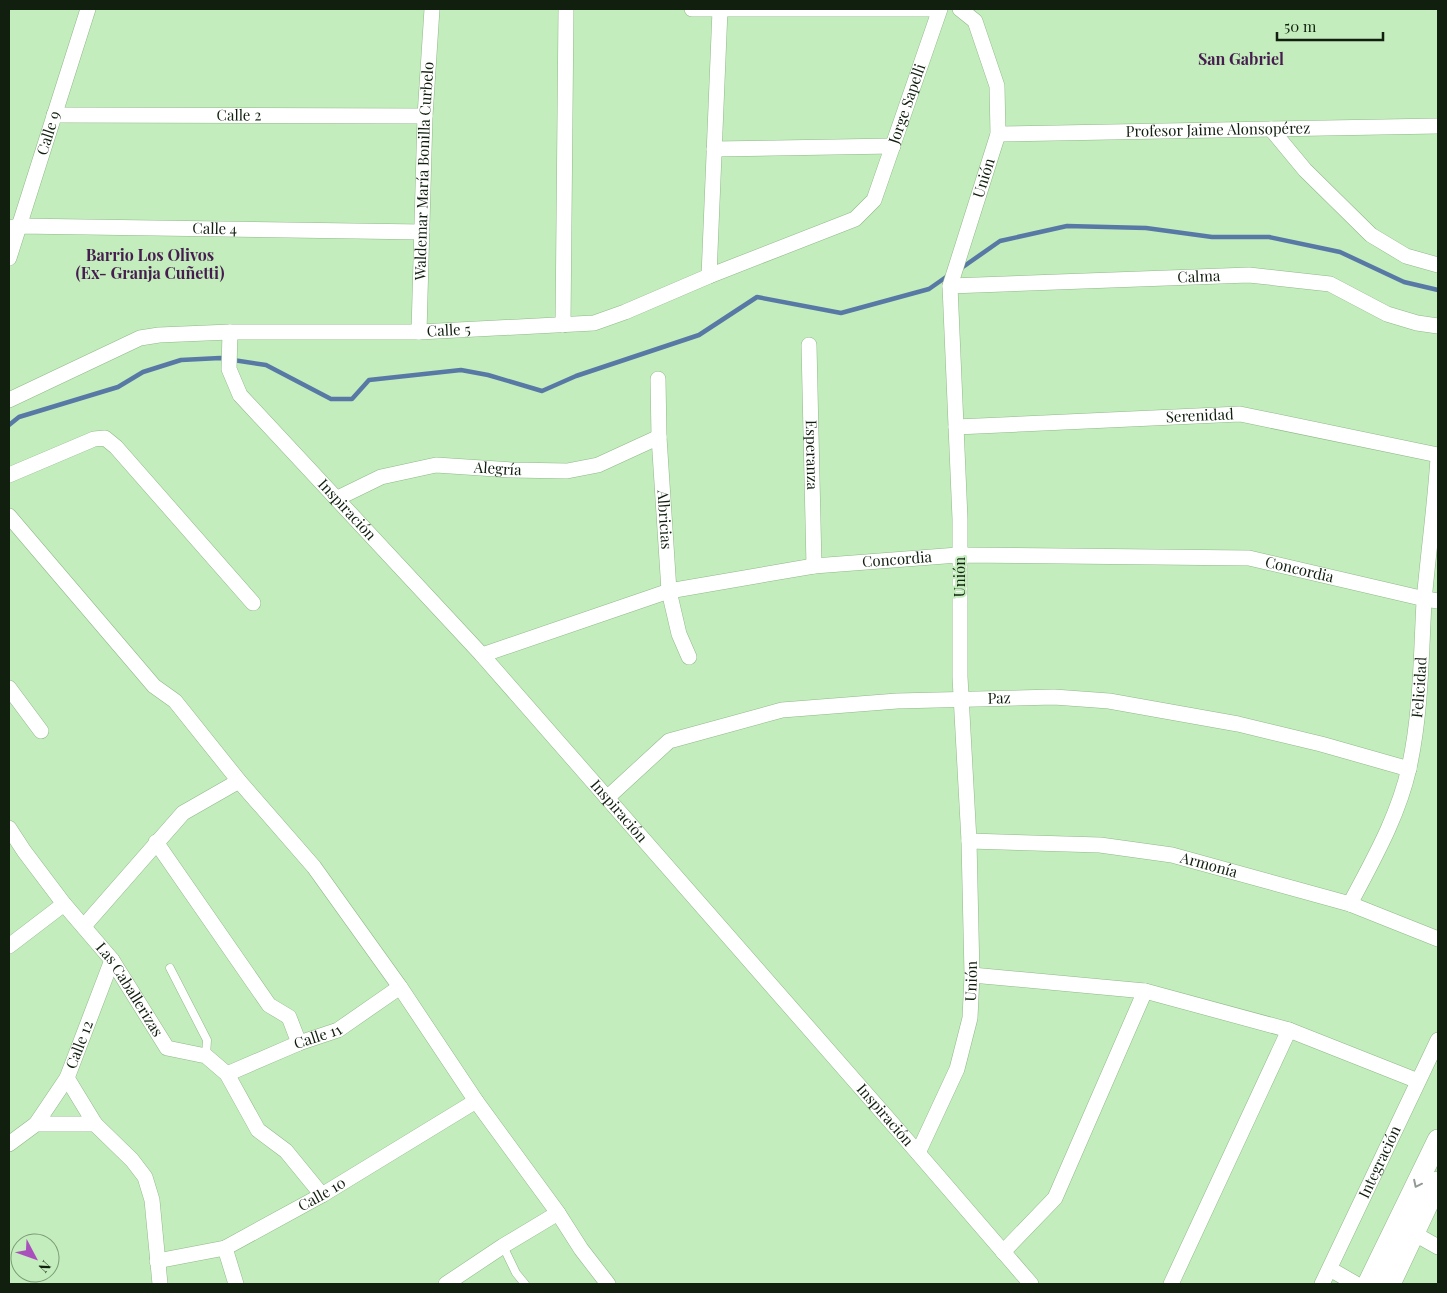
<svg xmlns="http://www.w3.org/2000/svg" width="1447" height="1293" font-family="'Playfair Display',serif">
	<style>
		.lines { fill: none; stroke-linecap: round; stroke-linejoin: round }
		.stream { stroke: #5879a5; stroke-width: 4.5 }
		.service-casing { stroke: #90b889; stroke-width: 9 }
		.minor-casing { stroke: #90b889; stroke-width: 16 }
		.secondary-casing { stroke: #90b889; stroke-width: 22 }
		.service { stroke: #fff; stroke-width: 8 }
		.minor { stroke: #fff; stroke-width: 15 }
		.secondary { stroke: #fff; stroke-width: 21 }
		.oneway { stroke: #939a93 }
		.labels { text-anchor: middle; stroke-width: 4; stroke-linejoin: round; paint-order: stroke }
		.street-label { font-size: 15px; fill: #101f0e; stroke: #c3edbc }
		.neighbourhood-label { font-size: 16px; font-weight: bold; fill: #471c50; stroke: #c3edbc }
	</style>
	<rect width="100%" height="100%" fill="#c3edbc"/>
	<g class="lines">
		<path class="stream" d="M 960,269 L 1000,241 L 1067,226 L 1146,228 L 1212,237 L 1269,237 L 1340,252 L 1404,282 L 1438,290
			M 9,425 L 19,417 L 118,387 L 143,372 L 181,360 L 220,358 L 266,365 L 331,399 L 352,399 L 369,380 L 461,370 L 488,375 L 542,391 L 576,376 L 699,335 L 757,297 L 841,313 L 929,289 L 949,275"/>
		<g class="service-casing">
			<path id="service" d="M 170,968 L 207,1040 L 206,1056
				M 503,1246 L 516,1273 L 525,1284"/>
		</g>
		<g class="minor-casing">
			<g id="minor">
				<path d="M 692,9 L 939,9"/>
				<path id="s1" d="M 54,115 L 425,116"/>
				<path d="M 1271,129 L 1305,170 L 1371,235 L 1406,256 L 1438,265"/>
				<path id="s2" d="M 998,134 L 1438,126"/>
				<path d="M 714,149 L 893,146"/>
				<path id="s3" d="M 9,228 L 18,226 L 422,232"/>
				<path id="s4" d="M 9,258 L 88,9"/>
				<path d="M 709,276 L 720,10"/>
				<path id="s5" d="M 950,286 L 1249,275 L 1330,284 L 1387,314 L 1417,323 L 1438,326"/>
				<path d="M 563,325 L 566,9"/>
				<path id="s6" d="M 230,332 L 229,369 L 240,395 L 482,655 L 918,1153 L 1031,1284"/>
				<path id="s7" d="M 419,332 L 425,116 L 432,9"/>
				<path id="s8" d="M 809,345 L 814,566"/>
				<path id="s9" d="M 658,379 L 659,437 L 669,591 L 679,634 L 689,657"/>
				<path id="s10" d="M 9,400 L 140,338 L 159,335 L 230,332 L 419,332 L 594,323 L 625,312 L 709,276 L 855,219 L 874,200 L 940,9"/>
				<path id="s11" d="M 956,427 L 1240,414 L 1438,455"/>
				<path d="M 9,475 L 94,439 L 105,438 L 116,447 L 253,603"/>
				<path id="s12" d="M 338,498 L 381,477 L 436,465 L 512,470 L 567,471 L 598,465 L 659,437"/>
				<path d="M 9,516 L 154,686 L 175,701 L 239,781 L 314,867 L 400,987 L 476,1101 L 558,1213 L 581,1249 L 608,1284"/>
				<path id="s13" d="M 482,655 L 669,591 L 814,566 L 958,555 L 1249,558 L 1425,599 L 1438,601"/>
				<path d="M 9,688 L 41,731"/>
				<path id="s14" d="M 607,798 L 669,741 L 782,710 L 897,701 L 1054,697 L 1109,701 L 1238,724 L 1321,744 L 1409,769"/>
				<path id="s15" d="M 9,828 L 24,851 L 64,904 L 112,960 L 167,1048 L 206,1056 L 227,1074 L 258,1130 L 286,1151 L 322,1195"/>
				<path id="s16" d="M 969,841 L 1100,845 L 1172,855 L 1350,904 L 1438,939"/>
				<path d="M 156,842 L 269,1005 L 289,1017 L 299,1043"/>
				<path id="s17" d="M 1350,904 C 1373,860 1398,817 1409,768 C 1421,714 1421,657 1424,602 C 1428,554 1435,506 1438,458"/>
				<path d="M 84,926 L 183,813 L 239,781"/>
				<path d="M 9,946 L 64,904"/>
				<path d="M 972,975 L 1145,991 L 1289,1030 L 1418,1081"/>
				<path id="s18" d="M 227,1074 L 299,1043 L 338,1030 L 400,987"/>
				<path d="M 67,1078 L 95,1124"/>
				<path id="s19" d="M 36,1124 L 67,1078 L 112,960"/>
				<path d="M 9,1144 L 36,1124 L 95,1124 L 132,1160 L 145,1177 L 152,1200 L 160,1284"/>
				<path id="s20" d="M 918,1153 L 957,1069 L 970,1018 L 972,975 L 969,841 L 960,677 L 960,519 L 950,286 L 998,134 L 997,86 L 975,21 L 960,9"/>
				<path d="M 1415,1234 L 1438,1247"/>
				<path d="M 225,1248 L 236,1284"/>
				<path d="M 1003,1252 L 1055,1198 L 1145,991"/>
				<path id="s21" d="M 157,1261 L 225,1248 L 322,1195 L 476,1101"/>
				<path d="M 1330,1269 L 1356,1284"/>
				<path d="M 446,1284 L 503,1246 L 558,1213"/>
				<path d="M 1171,1284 L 1289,1030"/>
				<path id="s22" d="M 1322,1284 L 1438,1040"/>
			</g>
		</g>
		<g class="secondary-casing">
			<path id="secondary" d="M 1368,1284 L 1438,1140
				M 1390,1284 L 1438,1182"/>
		</g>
		<use href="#service" class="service"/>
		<use href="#minor" class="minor"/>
		<use href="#secondary" class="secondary"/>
	</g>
	<defs><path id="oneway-chevron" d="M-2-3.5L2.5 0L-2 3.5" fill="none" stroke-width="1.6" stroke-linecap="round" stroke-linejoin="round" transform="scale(1.25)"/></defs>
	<use class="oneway" href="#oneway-chevron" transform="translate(1417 1184) rotate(116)"/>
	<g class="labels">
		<g class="street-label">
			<text dy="5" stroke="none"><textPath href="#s10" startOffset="1009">Jorge Sapelli</textPath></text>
			<text dy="5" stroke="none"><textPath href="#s1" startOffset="185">Calle 2</textPath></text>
			<text dy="5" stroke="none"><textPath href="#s2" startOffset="220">Profesor Jaime Alonsopérez</textPath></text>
			<text dy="5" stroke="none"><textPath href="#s4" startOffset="131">Calle 9</textPath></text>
			<text dy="5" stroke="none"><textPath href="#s7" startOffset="161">Waldemar María Bonilla Curbelo</textPath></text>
			<text dy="5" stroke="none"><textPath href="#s20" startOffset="991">Unión</textPath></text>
			<text dy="5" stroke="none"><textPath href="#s3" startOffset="206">Calle 4</textPath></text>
			<text dy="5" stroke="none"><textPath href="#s5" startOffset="249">Calma</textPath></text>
			<text dy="5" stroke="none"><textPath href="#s10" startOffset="454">Calle 5</textPath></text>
			<text dy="5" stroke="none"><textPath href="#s11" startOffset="244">Serenidad</textPath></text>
			<text dy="5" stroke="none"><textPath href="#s8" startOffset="110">Esperanza</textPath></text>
			<text dy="5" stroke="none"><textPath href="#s12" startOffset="166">Alegría</textPath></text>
			<text dy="5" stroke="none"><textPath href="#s6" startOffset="222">Inspiración</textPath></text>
			<text dy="5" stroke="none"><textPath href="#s9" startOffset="141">Albricias</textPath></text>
			<text dy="5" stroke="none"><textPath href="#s13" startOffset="428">Concordia</textPath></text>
			<text dy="5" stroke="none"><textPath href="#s13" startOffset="832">Concordia</textPath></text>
			<text transform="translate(960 577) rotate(-90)" y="5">Unión</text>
			<text dy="5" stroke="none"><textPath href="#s17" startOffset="230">Felicidad</textPath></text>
			<text dy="5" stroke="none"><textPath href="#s14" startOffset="419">Paz</textPath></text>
			<text dy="5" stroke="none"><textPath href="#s6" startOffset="628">Inspiración</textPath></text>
			<text dy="5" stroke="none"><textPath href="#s16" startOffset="242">Armonía</textPath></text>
			<text dy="5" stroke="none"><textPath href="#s20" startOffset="182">Unión</textPath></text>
			<text dy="5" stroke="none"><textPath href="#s15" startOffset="202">Las Caballerizas</textPath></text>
			<text dy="5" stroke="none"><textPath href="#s18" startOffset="98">Calle 11</textPath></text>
			<text dy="5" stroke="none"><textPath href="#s19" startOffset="91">Calle 12</textPath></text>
			<text dy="5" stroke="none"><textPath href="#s6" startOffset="1032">Inspiración</textPath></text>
			<text dy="5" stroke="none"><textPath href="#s22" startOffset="135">Integración</textPath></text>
			<text dy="5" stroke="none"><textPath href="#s21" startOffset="180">Calle 10</textPath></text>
		</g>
		<g class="neighbourhood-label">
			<text x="1241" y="65">San Gabriel</text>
			<text x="150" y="261">Barrio Los Olivos<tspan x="150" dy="18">(Ex- Granja Cuñetti)</tspan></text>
		</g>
	</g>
	<rect width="1447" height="1293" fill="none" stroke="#101f0e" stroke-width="20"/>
	<g transform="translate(35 1258) rotate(131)"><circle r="24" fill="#c3edbc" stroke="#7b9b76"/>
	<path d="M0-4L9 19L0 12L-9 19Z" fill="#aa50bc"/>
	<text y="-8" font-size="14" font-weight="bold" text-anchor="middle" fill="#101f0e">N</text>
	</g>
	<path d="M1277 32v8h106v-8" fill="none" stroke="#101f0e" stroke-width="2.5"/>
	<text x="1284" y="32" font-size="15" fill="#101f0e" stroke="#c3edbc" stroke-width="4" paint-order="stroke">50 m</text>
</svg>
